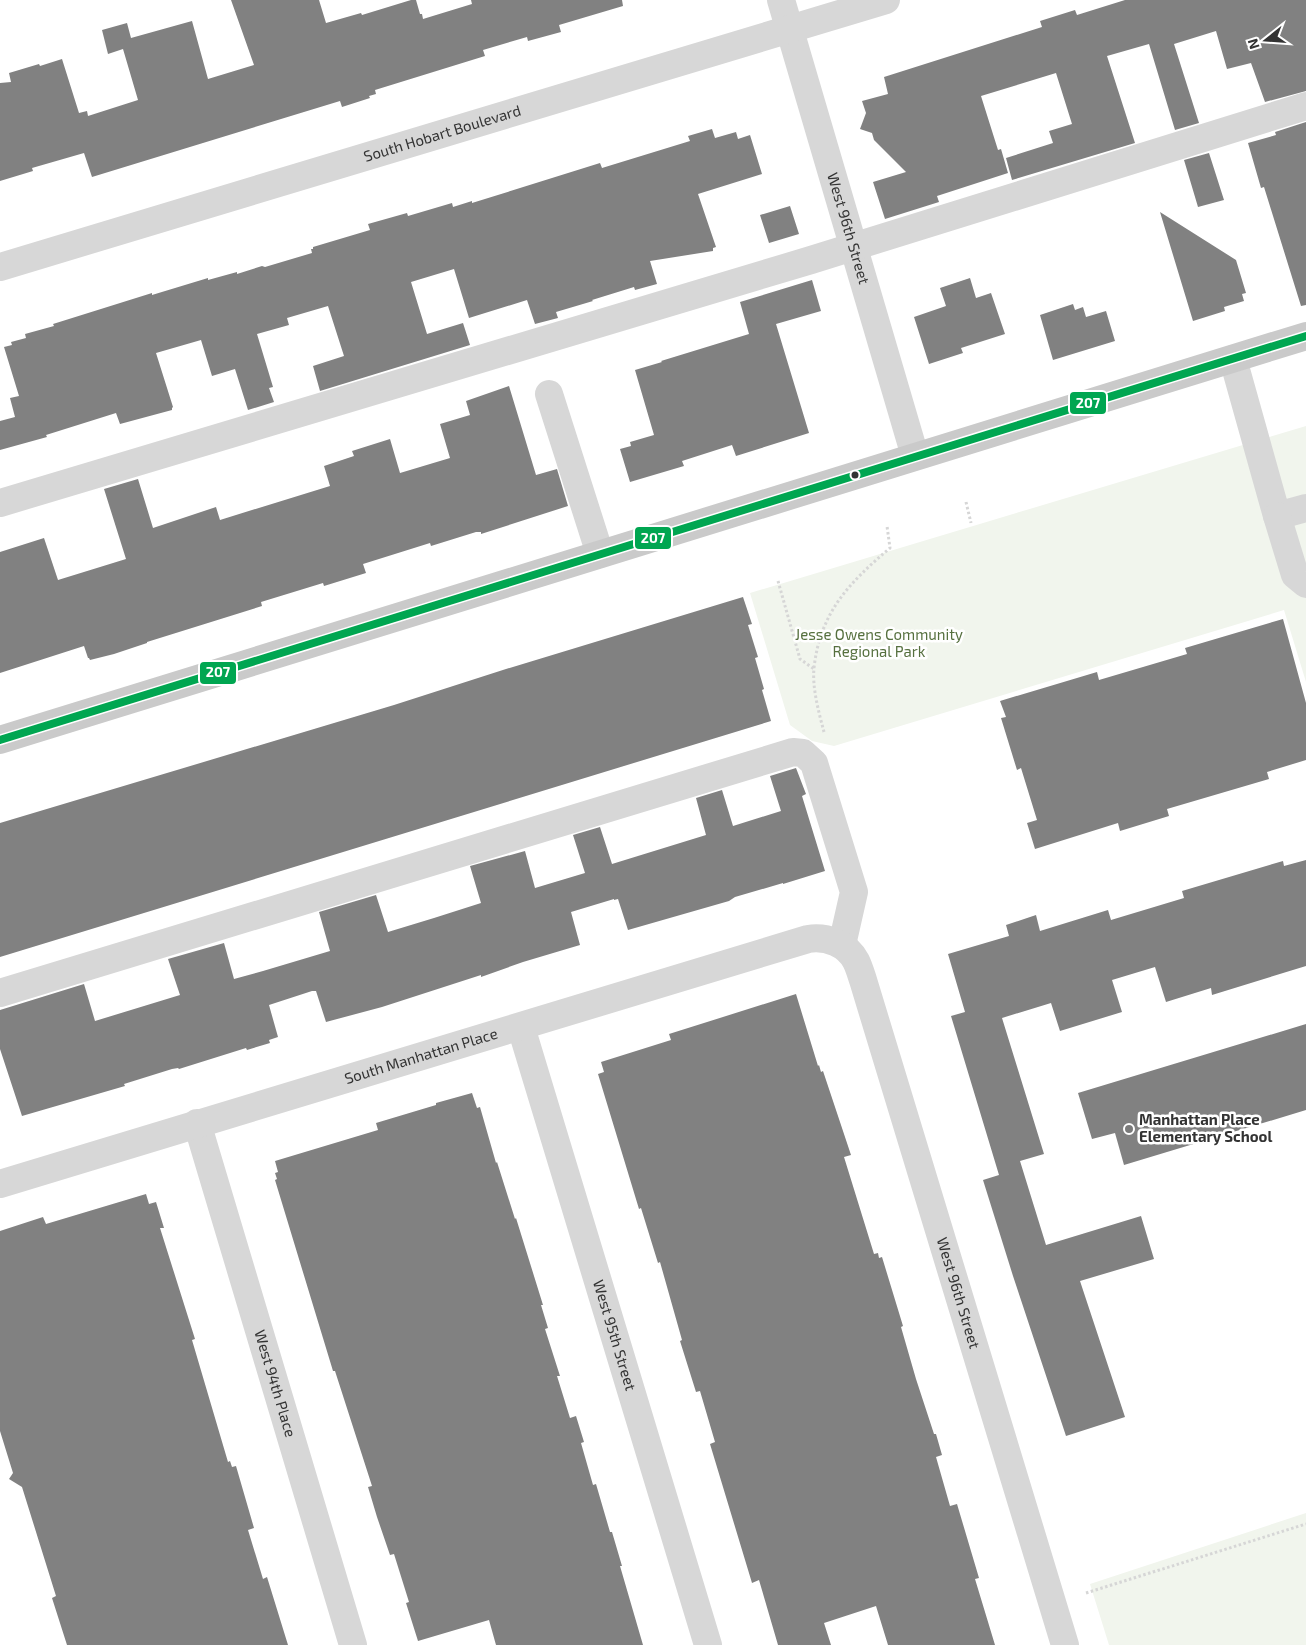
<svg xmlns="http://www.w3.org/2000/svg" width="1306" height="1645" font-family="'Exo 2',sans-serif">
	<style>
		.green { fill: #f1f5ed }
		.building { fill: #818181 }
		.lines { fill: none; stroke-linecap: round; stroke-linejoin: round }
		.path { stroke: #d6d6d6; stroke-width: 3; stroke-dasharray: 2.5 2.5; stroke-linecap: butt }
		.minor { stroke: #d7d7d7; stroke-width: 28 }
		.major { stroke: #cacaca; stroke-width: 28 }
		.bus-1-casing { stroke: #fff; stroke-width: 11 }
		.bus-1 { stroke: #00a651; stroke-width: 8 }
		.bus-dot { fill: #333; stroke: #fff; stroke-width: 2 }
		.poi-dot { fill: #7a7a7a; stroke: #fff; stroke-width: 2 }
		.labels { text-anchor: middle; stroke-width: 5; stroke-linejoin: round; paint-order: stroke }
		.street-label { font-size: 15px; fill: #333; stroke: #fff }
		.park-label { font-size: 15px; fill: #56703f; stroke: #fff }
		.poi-label { font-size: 15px; font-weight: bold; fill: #333; stroke: #fff; text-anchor: start }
		.line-badge { stroke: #fff; stroke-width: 2 }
		.badge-label { font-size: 14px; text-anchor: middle; font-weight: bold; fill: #fff }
	</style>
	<rect width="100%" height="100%" fill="#fff"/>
	<path class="green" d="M 1306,426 L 1306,682 L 1284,610 L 834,746 L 812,741 L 790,725 L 750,593 Z
		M 1306,1513 L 1306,1645 L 1109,1645 L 1090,1584 Z"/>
	<path class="building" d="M 231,0 L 319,0 L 326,23 L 361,13 L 362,15 L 411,0 L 416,0 L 420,14 L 422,14 L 423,19 L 472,4 L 471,0 L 622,0 L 623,6 L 559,25 L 561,32 L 528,41 L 527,37 L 483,50 L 485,56 L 375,90 L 376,94 L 369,96 L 370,98 L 342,107 L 340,101 L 92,177 L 84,153 L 32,168 L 33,171 L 0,181 L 0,83 L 11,82 L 9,73 L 39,64 L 40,66 L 62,59 L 79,113 L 87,111 L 88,116 L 138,100 L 123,49 L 108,54 L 102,30 L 127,23 L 131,38 L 192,21 L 208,79 L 254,65 Z
		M 1125,0 L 1306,0 L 1306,91 L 1265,102 L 1251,63 L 1227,69 L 1216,31 L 1174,44 L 1199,123 L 1175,130 L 1149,44 L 1107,56 L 1135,143 L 1012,180 L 1006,158 L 1053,143 L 1049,131 L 1072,124 L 1056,73 L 981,96 L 998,150 L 1001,149 L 1008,173 L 937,196 L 939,202 L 885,219 L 873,182 L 906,172 L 874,140 L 872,133 L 860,129 L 866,113 L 862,101 L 888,94 L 884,77 L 1042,27 L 1040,21 L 1075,10 L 1077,15 Z
		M 1306,122 L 1306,305 L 1301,306 L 1264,187 L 1261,188 L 1248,143 L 1276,135 L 1275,132 Z
		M 712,129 L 715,138 L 736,132 L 738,139 L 750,135 L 762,174 L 698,194 L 716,247 L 713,248 L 713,251 L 650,261 L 657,284 L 635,290 L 634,287 L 592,300 L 593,301 L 556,312 L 558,318 L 535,324 L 527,300 L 469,318 L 454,269 L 411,282 L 427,334 L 463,323 L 470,345 L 320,391 L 313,366 L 344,356 L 328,306 L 287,318 L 289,325 L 257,334 L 273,387 L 269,388 L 274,402 L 248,410 L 235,369 L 212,376 L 201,340 L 156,353 L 173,407 L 172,408 L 172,410 L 120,424 L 116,413 L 46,435 L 47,437 L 0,450 L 0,421 L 15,417 L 10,398 L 19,396 L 4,347 L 12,345 L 11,342 L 26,338 L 25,334 L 54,326 L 53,324 L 152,293 L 152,295 L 208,278 L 208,280 L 237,272 L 237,274 L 262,266 L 265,267 L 312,253 L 311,249 L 313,249 L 313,247 L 370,230 L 368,224 L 407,213 L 408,216 L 452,203 L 453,207 L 472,201 L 472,203 L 600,163 L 602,168 L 690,141 L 688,136 Z
		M 1209,153 L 1224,200 L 1198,207 L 1184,160 Z
		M 790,206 L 799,234 L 769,243 L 760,215 Z
		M 1160,212 L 1236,260 L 1246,293 L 1242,294 L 1244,301 L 1224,307 L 1225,311 L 1193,321 Z
		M 970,278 L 976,298 L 991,293 L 1005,334 L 961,348 L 963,353 L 929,364 L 914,317 L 946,306 L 940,288 Z
		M 812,280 L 821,311 L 776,324 L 809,433 L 736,456 L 732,445 L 682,461 L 684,466 L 630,482 L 620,449 L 631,446 L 630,442 L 654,435 L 635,370 L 662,362 L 661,361 L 749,334 L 740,302 Z
		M 1073,304 L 1075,310 L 1083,307 L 1086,317 L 1106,311 L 1115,341 L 1053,360 L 1040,315 Z
		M 509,386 L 536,475 L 557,469 L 568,506 L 481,534 L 481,532 L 476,532 L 431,546 L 430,543 L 363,564 L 366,573 L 324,586 L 323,583 L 261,602 L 262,606 L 147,642 L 147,643 L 114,654 L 90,660 L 89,658 L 88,658 L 84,646 L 0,673 L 0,552 L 44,538 L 58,580 L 126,559 L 104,489 L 138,479 L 153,528 L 216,507 L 220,520 L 330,486 L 324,466 L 354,456 L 352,451 L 390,439 L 400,473 L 450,458 L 440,424 L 470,415 L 466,401 Z
		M 743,597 L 752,624 L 748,625 L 758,657 L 755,658 L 764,689 L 762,690 L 771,721 L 0,957 L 0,823 L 394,705 L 506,669 Z
		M 1283,619 L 1306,703 L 1306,760 L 1267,772 L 1269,779 L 1167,809 L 1169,816 L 1120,831 L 1118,823 L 1035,849 L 1027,823 L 1037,820 L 1021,768 L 1017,770 L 1001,718 L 1006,717 L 1000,701 L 1097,672 L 1099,680 L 1187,654 L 1185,648 Z
		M 796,768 L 806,794 L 802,796 L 825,871 L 783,884 L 783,883 L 735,897 L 729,901 L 628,930 L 618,899 L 614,900 L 614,899 L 571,912 L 580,945 L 523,962 L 481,977 L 481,975 L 382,1007 L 326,1022 L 316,991 L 312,991 L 269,1005 L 278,1037 L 269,1040 L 270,1043 L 247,1050 L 246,1048 L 179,1069 L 178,1068 L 172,1069 L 124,1084 L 125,1086 L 22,1116 L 0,1049 L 0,1010 L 84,984 L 95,1021 L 180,995 L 168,959 L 224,943 L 234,979 L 263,971 L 330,951 L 319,912 L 376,895 L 388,932 L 434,918 L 481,903 L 470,866 L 525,851 L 535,888 L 585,873 L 573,835 L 600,827 L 612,864 L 706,835 L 696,798 L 722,790 L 733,826 L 781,811 L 770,776 Z
		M 1306,860 L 1306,966 L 1212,995 L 1211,988 L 1166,1002 L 1155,967 L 1112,980 L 1122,1012 L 1060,1031 L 1051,1003 L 1002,1018 L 1044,1154 L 1020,1161 L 1046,1245 L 1141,1216 L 1154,1259 L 1080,1281 L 1125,1417 L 1066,1436 L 1013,1276 L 983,1180 L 999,1175 L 951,1016 L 965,1012 L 948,954 L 1009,936 L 1006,925 L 1036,915 L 1040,931 L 1108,910 L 1111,920 L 1184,898 L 1182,891 L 1283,861 L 1284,866 Z
		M 796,994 L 818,1066 L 819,1065 L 821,1072 L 823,1071 L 851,1155 L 844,1157 L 874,1254 L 878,1253 L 879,1258 L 882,1257 L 903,1326 L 901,1327 L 916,1379 L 934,1434 L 936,1434 L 942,1455 L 936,1457 L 950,1506 L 957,1504 L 979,1578 L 975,1579 L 995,1645 L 888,1645 L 876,1606 L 824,1623 L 831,1645 L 778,1645 L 759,1580 L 752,1583 L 710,1444 L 715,1442 L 700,1391 L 696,1392 L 680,1341 L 682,1340 L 660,1262 L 658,1263 L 641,1208 L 639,1209 L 598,1074 L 604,1072 L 601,1062 L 671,1040 L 669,1034 Z
		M 1306,1024 L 1306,1110 L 1124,1165 L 1115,1133 L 1092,1139 L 1078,1093 Z
		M 472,1093 L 477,1108 L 480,1107 L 496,1163 L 497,1162 L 515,1219 L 516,1218 L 543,1305 L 541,1305 L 548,1328 L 545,1329 L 560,1376 L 557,1376 L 570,1418 L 576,1416 L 584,1442 L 581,1443 L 593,1485 L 596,1484 L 610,1532 L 612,1532 L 622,1566 L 620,1566 L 643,1645 L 496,1645 L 489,1620 L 418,1641 L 406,1603 L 409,1602 L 394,1554 L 390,1555 L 377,1517 L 368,1487 L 372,1486 L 335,1371 L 333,1371 L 275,1180 L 277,1179 L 275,1173 L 278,1172 L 275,1161 L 378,1130 L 376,1123 L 436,1105 L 436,1103 Z
		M 146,1194 L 149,1204 L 156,1202 L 164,1228 L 160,1228 L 195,1339 L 192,1340 L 228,1462 L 230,1461 L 232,1467 L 236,1466 L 254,1528 L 248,1530 L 263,1579 L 267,1577 L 288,1645 L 67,1645 L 52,1598 L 56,1596 L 22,1487 L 9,1479 L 13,1473 L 0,1431 L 0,1231 L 43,1217 L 46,1224 Z"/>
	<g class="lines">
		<path class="path" d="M 966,502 L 971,523
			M 778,581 L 800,659 L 814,669
			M 824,732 C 819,713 812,688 814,668 C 820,612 850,582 890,548 L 887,526
			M 1086,1593 L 1306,1524"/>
		<g class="minor">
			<path id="s1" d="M 781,0 L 915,456"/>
			<path id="s2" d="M 0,267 L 886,0"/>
			<path d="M 1233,359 L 1277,516 L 1306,508"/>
			<path d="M 549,394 L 600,554"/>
			<path d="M 0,503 L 811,260 L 1306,106"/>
			<path d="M 1277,516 L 1295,575 L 1306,584"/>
			<path d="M 0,993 L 793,752 L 803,753 L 814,763 L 854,892 L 842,945"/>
			<path id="s3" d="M 521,1027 L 708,1645"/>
			<path id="s4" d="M 197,1123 L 353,1645"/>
			<path id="s5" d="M 0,1184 L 808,939 C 827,936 847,944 856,961 C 859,967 861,974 863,980 L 1065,1645"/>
		</g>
		<path class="major" d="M 0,740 L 1306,336"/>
		<g class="bus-1-casing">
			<path id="bus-1" d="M 0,740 L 1306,336"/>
		</g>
		<use href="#bus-1" class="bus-1"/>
	</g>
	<circle class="bus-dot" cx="855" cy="475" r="4.5"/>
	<circle class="poi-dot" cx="1129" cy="1129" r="5"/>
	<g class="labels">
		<g class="street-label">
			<text dy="5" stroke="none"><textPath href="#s2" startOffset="462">South Hobart Boulevard</textPath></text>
			<text dy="5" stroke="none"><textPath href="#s1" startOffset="238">West 96th Street</textPath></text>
			<text dy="5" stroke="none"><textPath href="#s5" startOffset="440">South Manhattan Place</textPath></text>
			<text dy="5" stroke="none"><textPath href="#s5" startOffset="1248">West 96th Street</textPath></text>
			<text dy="5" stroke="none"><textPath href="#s3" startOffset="322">West 95th Street</textPath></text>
			<text dy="5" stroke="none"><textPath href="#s4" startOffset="272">West 94th Place</textPath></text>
		</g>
		<g class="park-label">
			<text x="879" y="640">Jesse Owens Community<tspan x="879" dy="17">Regional Park</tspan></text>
		</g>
		<g class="poi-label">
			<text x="1139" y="1125">Manhattan Place<tspan x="1139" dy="17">Elementary School</tspan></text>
		</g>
	</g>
	<g class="line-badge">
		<rect x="1069" y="391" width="38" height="24" rx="5" fill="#00a651"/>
		<rect x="634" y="526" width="38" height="24" rx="5" fill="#00a651"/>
		<rect x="199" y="661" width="38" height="24" rx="5" fill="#00a651"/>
	</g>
	<g class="badge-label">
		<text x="1088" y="408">207</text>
		<text x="653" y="543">207</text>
		<text x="218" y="677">207</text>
	</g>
	<g transform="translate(1266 40) rotate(253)" stroke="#ffffff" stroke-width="4" paint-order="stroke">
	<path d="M0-4L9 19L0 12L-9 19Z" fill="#333333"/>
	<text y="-8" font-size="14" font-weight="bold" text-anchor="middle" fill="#333333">N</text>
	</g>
</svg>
